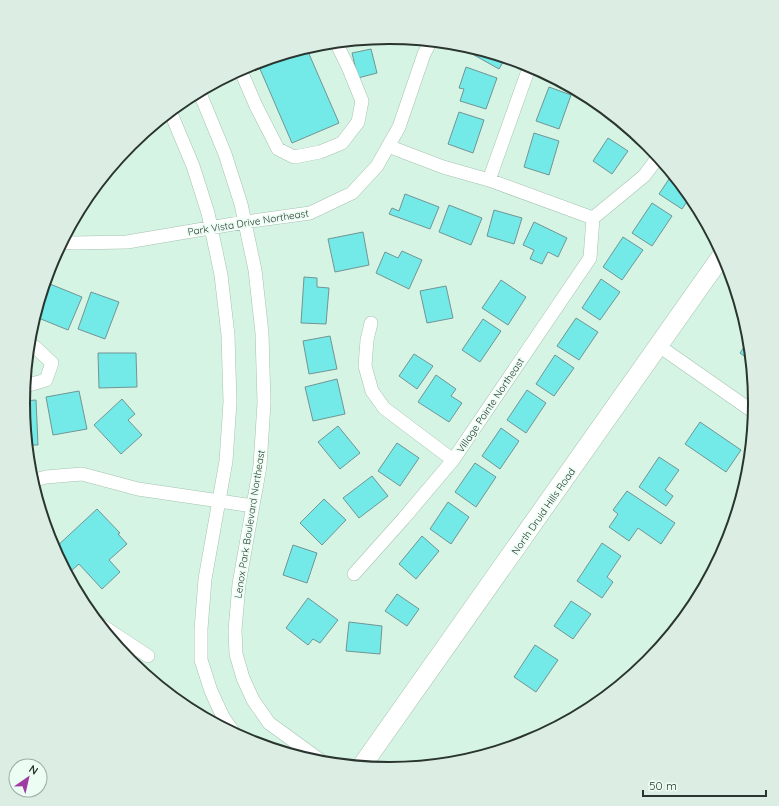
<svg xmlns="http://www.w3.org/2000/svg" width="779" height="806" font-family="Quicksand,sans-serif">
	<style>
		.building { fill: #73e9e8; stroke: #719594 }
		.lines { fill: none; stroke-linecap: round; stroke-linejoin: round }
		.minor-casing { stroke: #a5c2b2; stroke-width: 14 }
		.secondary-casing { stroke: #a5c2b2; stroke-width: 20 }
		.minor { stroke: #fff; stroke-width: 13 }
		.secondary { stroke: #fff; stroke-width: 19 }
		.labels { text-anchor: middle; stroke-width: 3.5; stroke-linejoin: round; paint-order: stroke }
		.street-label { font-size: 10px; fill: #29352e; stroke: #ecfef4 }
		.rim { fill: none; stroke: #29352e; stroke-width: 2 }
	</style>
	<rect width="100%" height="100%" fill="#d6f4e3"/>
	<path class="building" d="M 306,47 L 339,123 L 292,143 L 257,62 Z
		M 371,49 L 377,73 L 358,78 L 352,53 Z
		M 478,49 L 506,57 L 499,69 L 474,55 Z
		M 466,67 L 497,78 L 486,109 L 460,101 L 464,89 L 459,88 Z
		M 549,87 L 571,95 L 559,129 L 536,121 Z
		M 459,112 L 484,120 L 473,153 L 448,144 Z
		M 620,120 L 639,136 L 639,137 L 618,123 Z
		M 534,133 L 559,141 L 549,175 L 524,167 Z
		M 608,138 L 628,151 L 612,174 L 593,161 Z
		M 673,173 L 691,196 L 682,209 L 659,194 Z
		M 405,194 L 439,207 L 430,229 L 389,214 L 392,208 L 399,211 Z
		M 652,203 L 672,216 L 652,246 L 632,233 Z
		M 449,205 L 482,218 L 471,245 L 439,232 Z
		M 494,210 L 522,218 L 514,244 L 487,236 Z
		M 534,222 L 567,238 L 558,257 L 548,252 L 542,264 L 530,259 L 534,250 L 523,245 Z
		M 363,232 L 369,265 L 335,272 L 328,239 Z
		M 623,237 L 643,250 L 622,280 L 603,267 Z
		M 402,251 L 422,260 L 409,289 L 376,273 L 385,252 L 398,258 Z
		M 304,277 L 317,278 L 317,287 L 329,288 L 326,324 L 301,323 Z
		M 601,279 L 620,292 L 600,320 L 582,308 Z
		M 501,280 L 526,297 L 508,325 L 482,308 Z
		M 50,284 L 82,297 L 68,330 L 36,317 Z
		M 446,286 L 453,318 L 427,323 L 420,291 Z
		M 91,292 L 119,302 L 105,339 L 78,329 Z
		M 576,318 L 598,332 L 579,360 L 557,346 Z
		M 483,319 L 501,331 L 480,362 L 462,350 Z
		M 330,336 L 337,369 L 309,374 L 303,341 Z
		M 750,338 L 752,362 L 740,353 Z
		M 98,353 L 136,353 L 137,387 L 99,388 Z
		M 414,354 L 433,366 L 417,389 L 399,376 Z
		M 555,355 L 574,368 L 554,396 L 536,384 Z
		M 436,375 L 456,389 L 451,396 L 462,403 L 449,422 L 418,402 Z
		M 337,379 L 345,414 L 313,421 L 305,387 Z
		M 527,390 L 546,403 L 526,433 L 507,420 Z
		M 79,391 L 87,429 L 53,435 L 46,397 Z
		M 122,399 L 135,414 L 128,420 L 142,435 L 121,454 L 94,425 Z
		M 36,400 L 38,445 L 27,445 L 23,401 Z
		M 700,422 L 741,450 L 726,472 L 685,444 Z
		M 338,426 L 360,453 L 340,469 L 318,442 Z
		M 501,428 L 519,441 L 500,469 L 482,456 Z
		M 397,443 L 419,458 L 400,486 L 378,471 Z
		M 659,457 L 679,470 L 665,490 L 673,496 L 666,506 L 639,487 Z
		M 475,463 L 496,477 L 476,507 L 455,492 Z
		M 372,476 L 388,496 L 359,518 L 343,498 Z
		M 627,491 L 675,523 L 661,544 L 638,528 L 629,541 L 609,527 L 618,514 L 613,510 Z
		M 324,499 L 346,520 L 322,545 L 300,523 Z
		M 448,502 L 469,517 L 451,544 L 430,529 Z
		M 97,509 L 120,533 L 118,534 L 127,544 L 109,560 L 120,572 L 102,589 L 79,564 L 71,571 L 62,562 L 62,563 L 53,547 L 54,549 Z
		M 422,536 L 439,551 L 416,579 L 399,564 Z
		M 602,543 L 621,556 L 607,577 L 613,582 L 602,598 L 577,581 Z
		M 293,545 L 317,553 L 307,583 L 283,575 Z
		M 397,594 L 419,609 L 407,626 L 385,611 Z
		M 308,598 L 338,620 L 320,643 L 313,639 L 308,645 L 286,628 Z
		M 571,601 L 591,614 L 573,639 L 554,626 Z
		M 349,622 L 382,626 L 380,654 L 346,651 Z
		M 535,645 L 558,660 L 536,692 L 514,677 Z"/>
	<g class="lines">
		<g class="minor-casing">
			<path id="minor" d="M 240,69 L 256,106 L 278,149 L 294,157 L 320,152 L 342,143 L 358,122 L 362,101 L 349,69 L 336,42
				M 199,91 L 225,154 L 241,204 L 255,270 L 262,333 L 264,403 L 260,466 L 239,584 L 235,630 L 236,654 L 243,678 L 253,700 L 269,723 L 324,763
				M 170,111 L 193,166 L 208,213 L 221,275 L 228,335 L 230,402 L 226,461 L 205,579 L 201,629 L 201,660 L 211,691 L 223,717 L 235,734
				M 388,146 L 443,167 L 489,180 L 593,218
				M 489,180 L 530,65
				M 593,218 L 644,176 L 659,156
				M 62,242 L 74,243 L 127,242 L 245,222 L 310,213 L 352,193 L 377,166 L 399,127 L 424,54 L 431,41
				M 371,323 L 367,340 L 365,366 L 372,391 L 384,408 L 453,460
				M 659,346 L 755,413
				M 25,386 L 46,380 L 52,363 L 35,347 L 29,344
				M 32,481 L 46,477 L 82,474 L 138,489 L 253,506
				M 354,574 L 404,518 L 453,460 L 590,258 L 593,218
				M 98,623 L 148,656"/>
		</g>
		<g class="secondary-casing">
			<path id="secondary" d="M 361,767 L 723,254"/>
		</g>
		<use href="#minor" class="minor"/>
		<use href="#secondary" class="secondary"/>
	</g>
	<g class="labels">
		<g class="street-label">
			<text transform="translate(248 222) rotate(-9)" y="4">Park Vista Drive Northeast</text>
			<text transform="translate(490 405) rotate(-56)" y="4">Village Pointe Northeast</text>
			<text transform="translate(543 511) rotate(-55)" y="4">North Druid Hills Road</text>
			<text transform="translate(249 524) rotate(-81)" y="4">Lenox Park Boulevard Northeast</text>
		</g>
	</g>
	<path d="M0 0H779V806H0ZM30 403a359 359 0 1 1 718 0a359 359 0 1 1-718 0Z" fill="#dceee4" fill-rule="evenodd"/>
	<path class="rim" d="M30 403a359 359 0 1 1 718 0a359 359 0 1 1-718 0Z"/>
	<g transform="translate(28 778) rotate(34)"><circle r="19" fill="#ecfef4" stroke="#9eaea5"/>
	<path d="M0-3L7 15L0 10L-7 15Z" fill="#9f3ca1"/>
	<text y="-6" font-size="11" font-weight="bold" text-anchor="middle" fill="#29352e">N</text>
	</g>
	<path d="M643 790v6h123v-6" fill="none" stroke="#29352e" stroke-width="2"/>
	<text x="649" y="790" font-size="12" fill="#29352e" stroke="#ecfef4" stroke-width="3" paint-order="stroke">50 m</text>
</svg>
